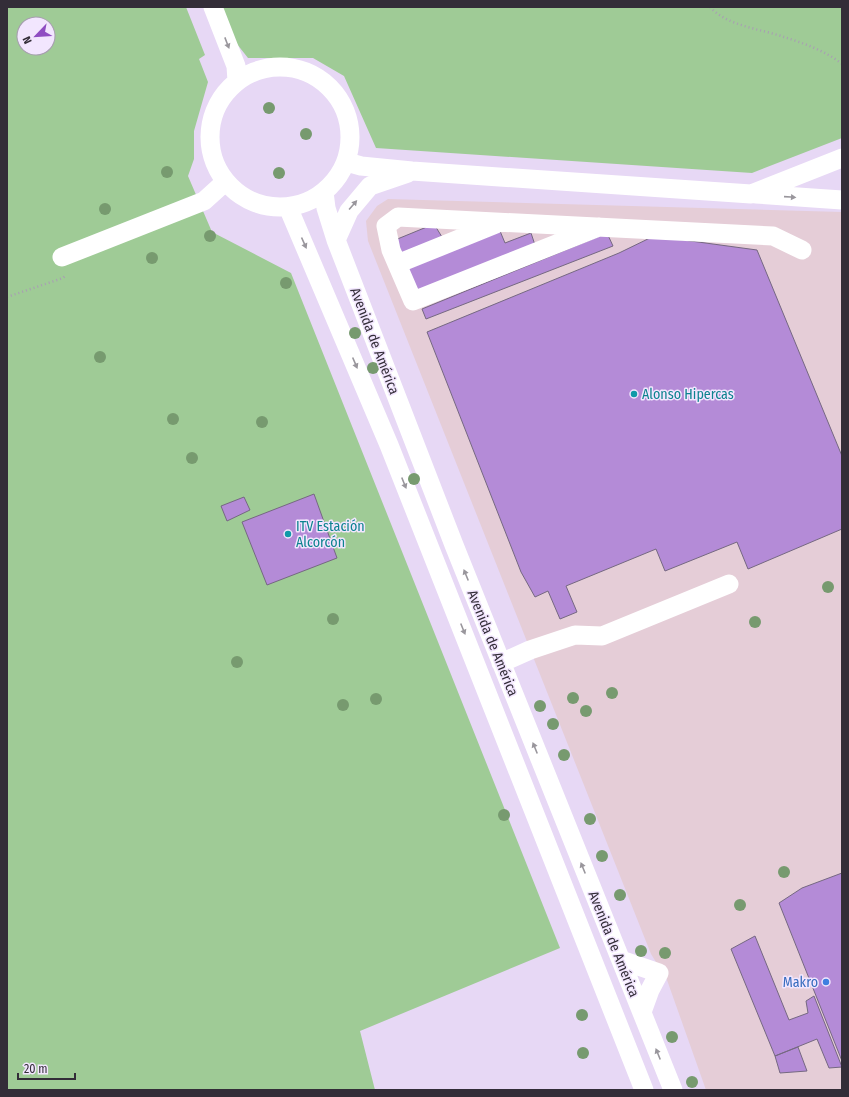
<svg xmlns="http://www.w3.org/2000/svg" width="849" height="1097" font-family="'Fira Sans Condensed',sans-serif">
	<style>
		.commercial { fill: #e5cdd7 }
		.green { fill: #9fcb96; fill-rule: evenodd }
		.building { fill: #b48bd7; stroke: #756881 }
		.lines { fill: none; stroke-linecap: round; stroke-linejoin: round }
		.path { stroke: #a99db4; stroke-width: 2.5; stroke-dasharray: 1 3; stroke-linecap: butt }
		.minor { stroke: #fff; stroke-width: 19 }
		.tree { fill: #779a6f }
		.oneway { fill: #99969c }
		.culture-dot { fill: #0f9aa8; stroke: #f2e6fe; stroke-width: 1.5 }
		.shop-dot { fill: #3f7fe0; stroke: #f2e6fe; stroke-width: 1.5 }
		.labels { text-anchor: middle; stroke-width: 3; stroke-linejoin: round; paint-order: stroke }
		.street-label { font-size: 14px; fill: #332d38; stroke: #f2e6fe }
		.culture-label { font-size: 14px; fill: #0d838f; stroke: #f2e6fe; text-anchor: start }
		.shop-label { font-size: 14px; fill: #366cbe; stroke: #f2e6fe; text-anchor: end }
	</style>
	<rect width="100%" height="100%" fill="#e7d8f5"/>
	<path class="commercial" d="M 388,199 L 842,212 L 842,1090 L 706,1090 L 667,980 L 651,954 L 368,241 L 366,221 L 377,206 Z"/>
	<path class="green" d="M 7,7 L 186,7 L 205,55 L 199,59 L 208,82 L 194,131 L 194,159 L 188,176 L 212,232 L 291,273 L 560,948 L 360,1031 L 375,1090 L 7,1090 ZM 24,24 L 48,24 L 48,48 L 24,48 Z
		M 221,7 L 842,7 L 842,138 L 752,173 L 376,148 L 344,76 L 313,58 L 248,58 L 233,39 Z"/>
	<path class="building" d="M 434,224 L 442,237 L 402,254 L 395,240 Z
		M 500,231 L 505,243 L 531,233 L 535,245 L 417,292 L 407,269 Z
		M 607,233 L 613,246 L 426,319 L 422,309 Z
		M 654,236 L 757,250 L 842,456 L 842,529 L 748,569 L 737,542 L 665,571 L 656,549 L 566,586 L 577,612 L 560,619 L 548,591 L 535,597 L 521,572 L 427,332 L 619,253 Z
		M 314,494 L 337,558 L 267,585 L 242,522 Z
		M 244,497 L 250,510 L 227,521 L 221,506 Z
		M 842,873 L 842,1061 L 779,903 L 802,888 Z
		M 755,936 L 789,1020 L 808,1013 L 806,1001 L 814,996 L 842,1067 L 829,1068 L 817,1039 L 775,1056 L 731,949 Z
		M 798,1047 L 807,1071 L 780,1073 L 775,1056 Z"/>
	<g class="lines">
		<path class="path" d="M 710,7 C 727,26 761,29 784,37 C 803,43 826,51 842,64
			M 7,297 L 63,278 L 66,275"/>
		<path class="minor" d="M 213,7 L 236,66 L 237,81
			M210 137a70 70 0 1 1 140 0a70 70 0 1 1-140 0Z
			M 347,162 L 361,166 L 412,171 L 751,194 L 842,158
			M 324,192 L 326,208 L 336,240 L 454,545 L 673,1090
			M 756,194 L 842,200
			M 288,207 L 389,445 L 644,1090
			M 599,227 L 413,301 L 391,250 L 386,226 L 398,217 L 773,236 L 802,250
			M 336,240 L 349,211 L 370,186 L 408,173
			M 62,257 L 204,201 L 225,182
			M 397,264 L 496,224
			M 501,663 L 530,650 L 575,635 L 602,636 L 729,584
			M 621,960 L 659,973 L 650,990 L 642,1012"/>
	</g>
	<g class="tree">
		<circle cx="269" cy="108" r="6"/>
		<circle cx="306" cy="134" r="6"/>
		<circle cx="167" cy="172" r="6"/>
		<circle cx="279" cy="173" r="6"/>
		<circle cx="105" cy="209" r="6"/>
		<circle cx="210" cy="236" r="6"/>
		<circle cx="152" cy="258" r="6"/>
		<circle cx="286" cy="283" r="6"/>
		<circle cx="355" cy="333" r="6"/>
		<circle cx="100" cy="357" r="6"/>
		<circle cx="373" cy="368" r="6"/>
		<circle cx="173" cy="419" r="6"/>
		<circle cx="262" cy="422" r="6"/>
		<circle cx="192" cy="458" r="6"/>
		<circle cx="414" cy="479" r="6"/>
		<circle cx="828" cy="587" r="6"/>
		<circle cx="333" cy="619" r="6"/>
		<circle cx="755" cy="622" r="6"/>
		<circle cx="237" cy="662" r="6"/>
		<circle cx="612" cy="693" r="6"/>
		<circle cx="573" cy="698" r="6"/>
		<circle cx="376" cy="699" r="6"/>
		<circle cx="343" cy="705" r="6"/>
		<circle cx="540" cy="706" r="6"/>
		<circle cx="586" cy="711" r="6"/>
		<circle cx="553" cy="724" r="6"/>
		<circle cx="564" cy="755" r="6"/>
		<circle cx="504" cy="815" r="6"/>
		<circle cx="590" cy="819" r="6"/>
		<circle cx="602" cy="856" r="6"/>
		<circle cx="784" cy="872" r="6"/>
		<circle cx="620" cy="895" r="6"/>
		<circle cx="740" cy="905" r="6"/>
		<circle cx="641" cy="951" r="6"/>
		<circle cx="665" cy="953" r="6"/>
		<circle cx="582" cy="1015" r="6"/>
		<circle cx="672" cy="1037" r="6"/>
		<circle cx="583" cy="1053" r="6"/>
		<circle cx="692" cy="1082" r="6"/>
	</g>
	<defs><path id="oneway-solid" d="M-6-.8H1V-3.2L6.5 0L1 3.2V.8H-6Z"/></defs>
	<g class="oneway">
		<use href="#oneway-solid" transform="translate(227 43) rotate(69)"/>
		<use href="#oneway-solid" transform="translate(790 197) rotate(4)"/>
		<use href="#oneway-solid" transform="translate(353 205) rotate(-49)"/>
		<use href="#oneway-solid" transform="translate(304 243) rotate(66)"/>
		<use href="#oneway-solid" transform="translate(355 363) rotate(67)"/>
		<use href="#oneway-solid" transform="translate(404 483) rotate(68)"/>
		<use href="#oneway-solid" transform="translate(466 575) rotate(-112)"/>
		<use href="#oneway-solid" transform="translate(463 629) rotate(68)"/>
		<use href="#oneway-solid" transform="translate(535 748) rotate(-112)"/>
		<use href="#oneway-solid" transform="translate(583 868) rotate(-112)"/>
		<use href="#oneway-solid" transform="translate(658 1054) rotate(-112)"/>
	</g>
	<g class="culture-dot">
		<circle cx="634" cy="394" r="4"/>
		<circle cx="288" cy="534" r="4"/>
	</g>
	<circle class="shop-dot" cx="826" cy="982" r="4"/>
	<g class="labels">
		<g class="street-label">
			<text transform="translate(375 341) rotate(69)" y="5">Avenida de América</text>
			<text transform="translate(493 643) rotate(68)" y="5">Avenida de América</text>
			<text transform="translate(614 944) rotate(68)" y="5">Avenida de América</text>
		</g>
		<g class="culture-label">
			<text x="642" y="399">Alonso Hipercas</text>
			<text x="296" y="531">ITV Estación<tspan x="296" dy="16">Alcorcón</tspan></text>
		</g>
		<g class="shop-label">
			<text x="818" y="987">Makro</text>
		</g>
	</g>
	<rect width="849" height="1097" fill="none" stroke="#332d38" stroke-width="16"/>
	<g transform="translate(36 36) rotate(245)"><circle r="19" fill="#f2e6fe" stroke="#a69caf"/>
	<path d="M0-3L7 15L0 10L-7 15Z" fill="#8f4dc2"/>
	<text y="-6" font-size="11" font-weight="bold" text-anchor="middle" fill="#332d38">N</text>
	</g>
	<path d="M18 1073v6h57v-6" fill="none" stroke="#332d38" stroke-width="2"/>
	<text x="24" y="1073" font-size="12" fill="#332d38" stroke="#f2e6fe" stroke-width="3" paint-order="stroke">20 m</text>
</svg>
